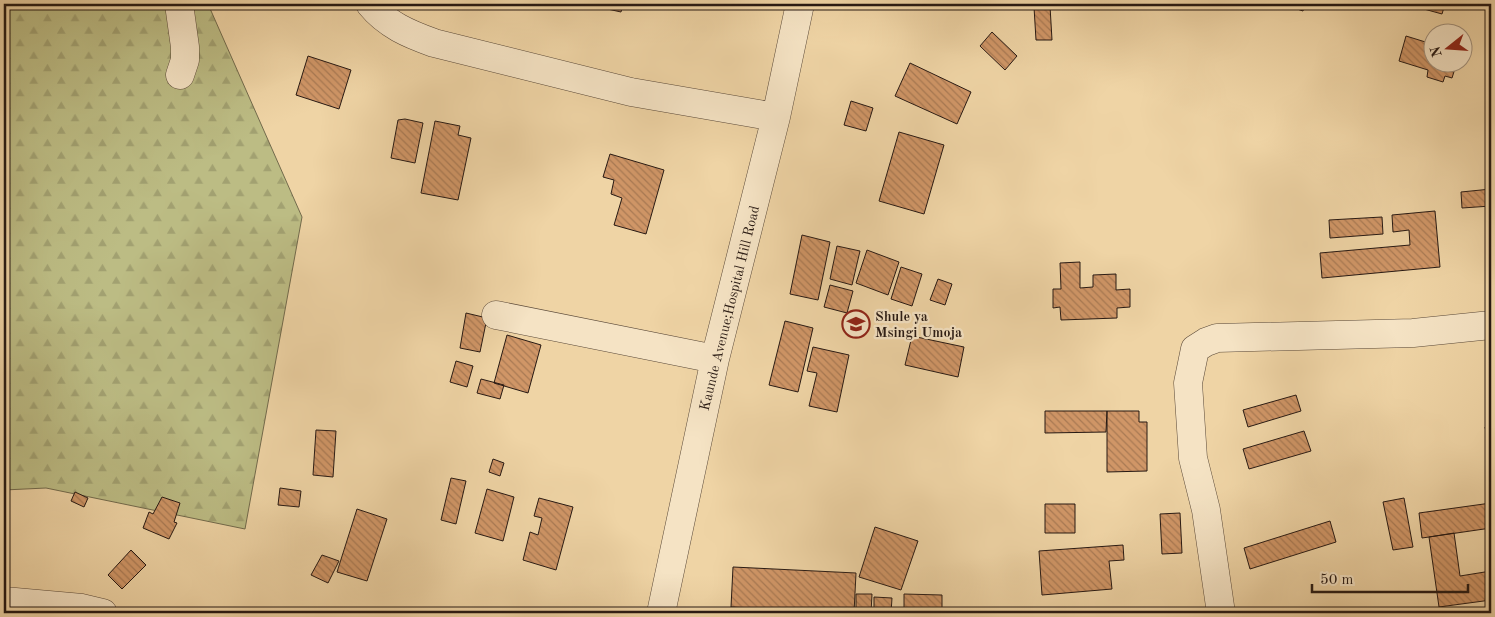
<svg xmlns="http://www.w3.org/2000/svg" width="1495" height="617" font-family="'Old Standard TT',serif">
	<style>
		.forest { fill: url(#forest-firs); stroke: #726a4c }
		.building { fill: url(#building-back-hatch); stroke: #271913 }
		.lines { fill: none; stroke-linecap: round; stroke-linejoin: round }
		.minor-casing { stroke: #594838; stroke-width: 29 }
		.minor { stroke: #f5e3c4; stroke-width: 28 }
		.labels { text-anchor: middle; stroke-width: 4.5; stroke-linejoin: round; paint-order: stroke }
		.street-label { font-size: 14px; fill: #271913; stroke: #f5e3c4 }
		.poi-label { font-size: 14px; font-weight: bold; fill: #271913; stroke: #f5e3c4; text-anchor: start }
	</style>
	<defs>
		<pattern id="forest-firs" width="22" height="20" patternUnits="userSpaceOnUse" patternTransform="scale(1.25)"><rect width="22" height="20" fill="#bcbc84"/><path d="M5 1l3.5 6h-7zM16 11l3.5 6h-7z" fill="#a2a171"/></pattern>
		<pattern id="building-back-hatch" width="6" height="6" patternUnits="userSpaceOnUse" patternTransform="scale(1.25)"><rect width="6" height="6" fill="#d09667"/><path d="M-1 5l2 2M0 0l6 6M5-1l2 2" fill="none" stroke="#a97a54"/></pattern>
	</defs>
	<rect width="100%" height="100%" fill="#efd4a5"/>
	<filter id="stains"><feTurbulence type="fractalNoise" baseFrequency=".004" numOctaves="4"/><feColorMatrix values="0 0 0 0 .2 0 0 0 0 .09 0 0 0 0 .02 0 0 0 .5 -.17"/></filter>
	<radialGradient id="worn" r=".72"><stop offset=".6" stop-color="#630" stop-opacity="0"/><stop offset="1" stop-color="#630" stop-opacity=".3"/></radialGradient>
	<path class="forest" d="M 4,4 L 208,4 L 302,217 L 245,529 L 46,488 L 4,490 Z"/>
	<path class="building" d="M 585,4 L 623,4 L 621,12 Z
		M 1282,4 L 1305,4 L 1303,11 Z
		M 1413,4 L 1445,4 L 1442,14 L 1413,6 Z
		M 1050,6 L 1052,40 L 1036,40 L 1034,7 Z
		M 992,32 L 1017,56 L 1005,70 L 980,46 Z
		M 1406,36 L 1432,44 L 1432,62 L 1457,62 L 1452,78 L 1445,76 L 1443,82 L 1427,77 L 1428,70 L 1399,61 Z
		M 308,56 L 351,70 L 339,109 L 296,95 Z
		M 910,63 L 971,92 L 957,124 L 895,96 Z
		M 851,101 L 873,108 L 866,131 L 844,125 Z
		M 405,119 L 423,123 L 415,163 L 391,158 L 398,120 Z
		M 435,121 L 460,126 L 458,135 L 471,138 L 458,200 L 421,193 Z
		M 899,132 L 944,145 L 924,214 L 879,201 Z
		M 610,154 L 664,170 L 646,234 L 614,225 L 622,198 L 611,194 L 614,180 L 603,177 Z
		M 1491,189 L 1491,206 L 1462,208 L 1461,192 Z
		M 1435,211 L 1440,267 L 1322,278 L 1320,253 L 1410,245 L 1409,230 L 1393,232 L 1392,215 Z
		M 1382,217 L 1383,234 L 1330,238 L 1329,220 Z
		M 802,235 L 830,242 L 818,300 L 790,294 Z
		M 837,246 L 860,251 L 852,285 L 830,279 Z
		M 867,250 L 899,262 L 888,295 L 856,283 Z
		M 1080,262 L 1080,288 L 1093,287 L 1093,275 L 1116,274 L 1116,290 L 1130,289 L 1130,307 L 1117,308 L 1117,318 L 1061,320 L 1060,307 L 1053,308 L 1053,289 L 1061,289 L 1060,263 Z
		M 901,267 L 922,274 L 912,306 L 891,299 Z
		M 938,279 L 952,284 L 945,305 L 930,300 Z
		M 830,285 L 853,291 L 847,313 L 824,307 Z
		M 466,313 L 487,318 L 480,352 L 460,348 Z
		M 785,321 L 813,328 L 798,392 L 769,385 Z
		M 507,335 L 541,345 L 528,393 L 494,383 Z
		M 912,336 L 964,347 L 958,377 L 905,365 Z
		M 813,347 L 849,355 L 837,412 L 809,406 L 817,373 L 807,371 Z
		M 456,361 L 473,366 L 467,387 L 450,382 Z
		M 481,379 L 504,385 L 500,399 L 477,393 Z
		M 1296,395 L 1301,411 L 1248,427 L 1243,410 Z
		M 1045,411 L 1107,411 L 1106,432 L 1045,433 Z
		M 1107,411 L 1139,411 L 1139,422 L 1147,422 L 1147,471 L 1107,472 Z
		M 1491,426 L 1491,456 L 1485,427 Z
		M 316,430 L 336,431 L 333,477 L 313,475 Z
		M 1304,431 L 1311,451 L 1249,469 L 1243,449 Z
		M 493,459 L 504,463 L 500,476 L 489,472 Z
		M 451,478 L 466,481 L 456,524 L 441,520 Z
		M 280,488 L 301,491 L 299,507 L 278,505 Z
		M 487,489 L 514,497 L 503,541 L 475,533 Z
		M 75,492 L 88,498 L 84,507 L 71,501 Z
		M 162,497 L 180,503 L 174,522 L 177,523 L 169,539 L 143,528 L 149,512 L 153,514 Z
		M 539,498 L 573,507 L 556,570 L 523,560 L 530,532 L 538,535 L 542,518 L 534,516 Z
		M 1404,498 L 1413,547 L 1393,550 L 1383,502 Z
		M 1491,503 L 1491,528 L 1422,538 L 1419,513 Z
		M 1045,504 L 1075,504 L 1075,533 L 1045,533 Z
		M 357,509 L 387,519 L 367,581 L 337,572 Z
		M 1180,513 L 1182,553 L 1162,554 L 1160,514 Z
		M 1330,521 L 1336,542 L 1250,569 L 1244,548 Z
		M 875,527 L 918,541 L 901,590 L 859,577 Z
		M 1454,533 L 1460,576 L 1491,571 L 1491,600 L 1439,607 L 1429,537 Z
		M 1123,545 L 1124,560 L 1109,561 L 1112,589 L 1042,595 L 1039,551 Z
		M 131,550 L 146,565 L 122,589 L 108,575 Z
		M 322,555 L 339,561 L 328,583 L 311,575 Z
		M 733,567 L 856,573 L 854,613 L 731,607 Z
		M 856,594 L 872,594 L 871,613 L 856,612 Z
		M 904,594 L 942,595 L 942,613 L 904,613 Z
		M 874,597 L 892,598 L 891,613 L 874,613 Z"/>
	<g class="lines">
		<g class="minor-casing">
			<path id="minor" d="M 179,4 L 185,47 L 185,60 L 180,75
				M 370,4 C 387,25 409,34 434,43 L 631,92 L 776,117
				M 496,315 L 715,359
				M 4,601 L 82,608 L 103,613
				M 661,613 L 715,359 L 776,117 L 800,4
				M 1221,613 L 1206,510 L 1193,458 L 1188,383 L 1195,349 L 1206,342 L 1217,338 L 1413,333 L 1491,325"/>
		</g>
		<use href="#minor" class="minor"/>
	</g>
	<defs>
		<g id="school-ring" transform="scale(1.4375)"><circle r="9.5" fill="#f5e3c4" stroke="#8f2418" stroke-width="1.5"/><path d="M0-5L7-2L0 1L-7-2ZM-4 1L0 2.5L4 1V4Q0 6-4 4Z" fill="#8f2418"/></g>
	</defs>
	<g fill-rule="evenodd">
		<use href="#school-ring" x="856" y="324"/>
	</g>
	<g class="labels">
		<g class="street-label">
			<text transform="translate(729 308) rotate(-76)" y="5">Kaunde Avenue;Hospital Hill Road</text>
		</g>
		<g class="poi-label">
			<text x="875" y="321">Shule ya<tspan x="875" dy="16">Msingi Umoja</tspan></text>
		</g>
	</g>
	<rect width="1495" height="617" fill="none" stroke="#efd4a5" stroke-width="20"/>
	<rect x="5" y="5" width="1485" height="607" fill="none" stroke="#271913" stroke-width="2.5"/>
	<rect x="10" y="10" width="1475" height="597" fill="none" stroke="#271913"/>
	<g transform="translate(1448 48) rotate(253)"><circle r="24" fill="#f5e3c4" stroke="#a3927d"/>
	<path d="M0-4L9 19L0 12L-9 19Z" fill="#8f2418"/>
	<text y="-8" font-size="14" font-weight="bold" text-anchor="middle" fill="#271913">N</text>
	</g>
	<path d="M1312 584v8h156v-8" fill="none" stroke="#271913" stroke-width="2.5"/>
	<text x="1320" y="584" font-size="15" fill="#271913" stroke="#f5e3c4" stroke-width="4" paint-order="stroke">50 m</text>
	<rect width="100%" height="100%" filter="url(#stains)"/>
	<rect width="100%" height="100%" fill="url(#worn)"/>
</svg>
